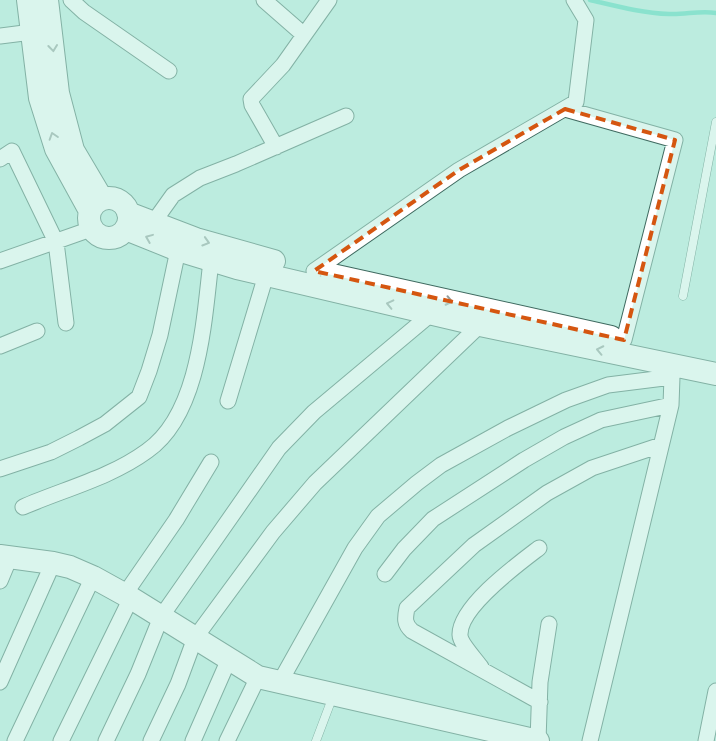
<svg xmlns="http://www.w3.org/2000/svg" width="716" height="741" font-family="'Zilla Slab',serif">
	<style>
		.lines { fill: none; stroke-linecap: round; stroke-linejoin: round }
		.stream { stroke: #4fd6ba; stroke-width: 4.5 }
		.lane-casing { stroke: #3f6a60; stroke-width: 9 }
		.street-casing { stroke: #3f6a60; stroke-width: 17 }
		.secondary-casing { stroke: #3f6a60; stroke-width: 24 }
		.lane { stroke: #fff; stroke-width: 8 }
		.street { stroke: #fff; stroke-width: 15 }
		.secondary { stroke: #fff; stroke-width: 22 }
		.oneway { stroke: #929c9a }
		.marked { fill: none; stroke: #d55610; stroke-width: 4; stroke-dasharray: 10 6; stroke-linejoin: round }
	</style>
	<rect width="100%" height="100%" fill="#bcecdf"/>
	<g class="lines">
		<path class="stream" d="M 590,0 C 616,6 642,13 669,14 C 685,15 700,10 716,13"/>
		<g class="lane-casing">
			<path id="lane" d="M 683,296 L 716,122
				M 316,741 L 333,696"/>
		</g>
		<g class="street-casing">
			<path id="street" d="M 71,0 L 84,12 L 169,71
				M 264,0 L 304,35
				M 0,36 L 32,32
				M 565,109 L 675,140 L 624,340
				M 276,147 L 252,105 L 251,99 L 283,65 L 329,0
				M 0,159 L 12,151 L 56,242 L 66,323
				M 153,223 L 173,195 L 200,178 L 236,164 L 346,116
				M 0,261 L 91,229
				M 314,271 L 459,170 L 576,102 L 586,20 L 574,0
				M 0,346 L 37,331
				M 228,401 L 266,275
				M 0,469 L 51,452 L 79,438 L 105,424 L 139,397 L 149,371 L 160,335 L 178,250
				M 23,507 C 64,489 110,478 147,451 C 200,414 204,319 211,261
				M 385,574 L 404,549 L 433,519 L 524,460 L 564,437 L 601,420 L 671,405
				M 0,581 L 10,557
				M 125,594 L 176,520 L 211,462
				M 481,667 C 476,660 460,643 460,635 C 459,607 518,564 539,548
				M 0,682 L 53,563
				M 280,682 L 355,548 L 378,516 L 417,483 L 441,465 L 508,428 L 566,400 L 608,385 L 672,377
				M 540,702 L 412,631 C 404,624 405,618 407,608 L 474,545 L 547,493 L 592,468 L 661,445
				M 15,741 L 93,577
				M 61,741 L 131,598
				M 106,741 L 138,674 L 161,617 L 279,448 L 314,412 L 431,314
				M 151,741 L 178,684 L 195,638 L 273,532 L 315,483 L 480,325
				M 193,741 L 229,659
				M 227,741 L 258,677
				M 538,741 L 540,682 L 549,624
				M 590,741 L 671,405 L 672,377 L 675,367
				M 706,741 L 716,691"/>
		</g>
		<g class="secondary-casing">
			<path id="secondary" d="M 28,0 L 40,98 L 56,149 L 90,211
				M 47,0 L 58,93 L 73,150 L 102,199
				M89 218a20 20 0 1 1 40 0a20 20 0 1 1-40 0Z
				M 128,213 L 196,239 L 274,261
				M 126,229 L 178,250 L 237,268 L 480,325 L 716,374
				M 332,275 L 611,337
				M 0,556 L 53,563 L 70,567 L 93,577 L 131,598 L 258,677 L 538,741"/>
		</g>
		<use href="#lane" class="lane"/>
		<use href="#street" class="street"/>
		<use href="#secondary" class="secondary"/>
	</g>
	<defs><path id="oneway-chevron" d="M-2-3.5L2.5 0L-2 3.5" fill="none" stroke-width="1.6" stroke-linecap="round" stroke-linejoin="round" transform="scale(1.25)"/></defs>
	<g class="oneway">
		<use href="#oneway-chevron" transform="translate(53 48) rotate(83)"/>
		<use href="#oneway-chevron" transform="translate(53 136) rotate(-108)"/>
		<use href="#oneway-chevron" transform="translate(149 238) rotate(-158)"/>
		<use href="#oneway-chevron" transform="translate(206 242) rotate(17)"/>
		<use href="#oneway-chevron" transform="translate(449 301) rotate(12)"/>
		<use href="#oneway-chevron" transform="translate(390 304) rotate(-167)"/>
		<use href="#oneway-chevron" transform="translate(600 350) rotate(-168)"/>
	</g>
	<path d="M0 0H716V741H0ZM 565,109 L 675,140 L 624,340 L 314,271 L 459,170 Z" fill="#bcecdf" fill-opacity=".55" fill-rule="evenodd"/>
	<path class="marked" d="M 565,109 L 675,140 L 624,340 L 314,271 L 459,170 Z"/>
</svg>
